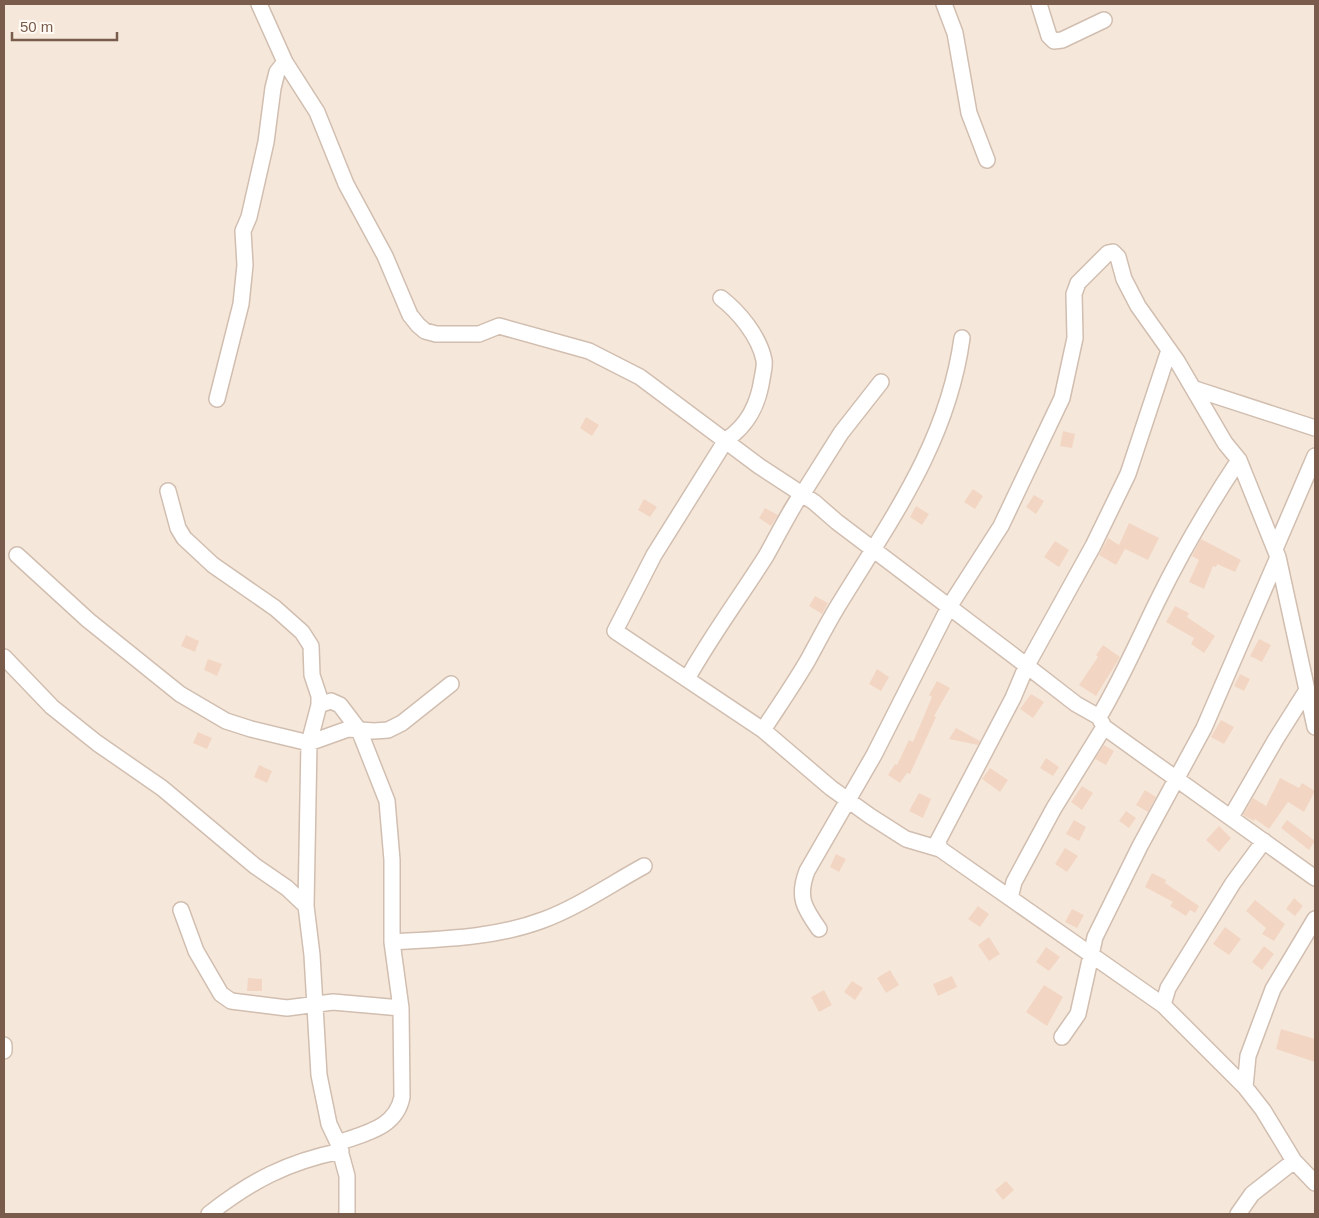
<svg xmlns="http://www.w3.org/2000/svg" width="1319" height="1218" font-family="Arial,sans-serif">
	<style>
		.residential { fill: #f5e8da }
		.building { fill: #f3d5c3 }
		.lines { fill: none; stroke-linecap: round; stroke-linejoin: round }
		.minor-casing { stroke: #d1beb0; stroke-width: 18 }
		.minor { stroke: #fff; stroke-width: 15 }
	</style>
	<rect width="100%" height="100%" fill="#fdf6ec"/>
	<path class="residential" d="M 4,4 L 1315,4 L 1315,1214 L 4,1214 Z"/>
	<path class="building" d="M 586,417 L 599,425 L 592,436 L 580,428 Z
		M 1063,431 L 1075,434 L 1072,448 L 1060,446 Z
		M 973,489 L 983,496 L 975,509 L 964,502 Z
		M 1034,495 L 1044,501 L 1036,514 L 1026,507 Z
		M 644,499 L 657,507 L 650,517 L 638,510 Z
		M 916,506 L 929,514 L 922,525 L 910,517 Z
		M 765,508 L 778,515 L 771,526 L 759,518 Z
		M 1129,523 L 1159,538 L 1148,560 L 1125,549 L 1116,565 L 1099,555 L 1108,538 L 1119,545 Z
		M 1201,539 L 1241,560 L 1235,572 L 1217,564 L 1216,567 L 1213,566 L 1204,589 L 1189,582 L 1199,560 L 1192,556 Z
		M 1055,541 L 1069,550 L 1059,567 L 1044,557 Z
		M 815,596 L 828,603 L 822,614 L 809,606 Z
		M 1175,606 L 1189,613 L 1187,617 L 1215,636 L 1204,653 L 1191,644 L 1194,638 L 1166,622 Z
		M 186,635 L 199,641 L 195,652 L 181,646 Z
		M 1259,639 L 1271,645 L 1262,662 L 1250,656 Z
		M 1103,645 L 1120,657 L 1096,696 L 1079,685 L 1098,657 L 1096,655 Z
		M 208,659 L 222,664 L 217,676 L 204,670 Z
		M 877,669 L 889,677 L 881,691 L 869,684 Z
		M 1240,674 L 1250,679 L 1244,691 L 1234,686 Z
		M 937,681 L 950,688 L 934,716 L 936,717 L 910,774 L 907,773 L 900,783 L 888,775 L 895,764 L 897,765 L 909,740 L 913,742 L 932,697 L 929,695 Z
		M 1031,694 L 1044,702 L 1033,718 L 1020,709 Z
		M 1221,720 L 1234,727 L 1224,744 L 1211,737 Z
		M 956,728 L 980,741 L 978,745 L 949,739 Z
		M 198,732 L 212,738 L 207,749 L 193,743 Z
		M 1104,745 L 1114,751 L 1106,765 L 1095,759 Z
		M 1046,758 L 1059,767 L 1053,776 L 1040,768 Z
		M 259,765 L 272,771 L 267,783 L 254,777 Z
		M 990,768 L 1008,780 L 1000,792 L 982,779 Z
		M 1280,778 L 1299,788 L 1302,783 L 1315,791 L 1304,812 L 1288,802 L 1269,829 L 1255,819 L 1254,821 L 1243,815 L 1253,798 L 1266,806 Z
		M 1082,786 L 1093,793 L 1082,810 L 1071,802 Z
		M 1145,790 L 1156,797 L 1148,812 L 1136,805 Z
		M 919,793 L 931,799 L 923,818 L 909,811 Z
		M 1126,811 L 1136,818 L 1129,828 L 1119,821 Z
		M 1074,820 L 1086,827 L 1079,841 L 1066,834 Z
		M 1287,820 L 1315,841 L 1309,850 L 1281,828 Z
		M 1219,826 L 1231,838 L 1219,852 L 1206,840 Z
		M 1065,848 L 1078,856 L 1067,872 L 1055,864 Z
		M 836,854 L 846,859 L 839,872 L 830,867 Z
		M 1152,873 L 1166,880 L 1165,883 L 1199,906 L 1195,913 L 1190,910 L 1186,916 L 1170,906 L 1173,902 L 1145,887 Z
		M 1294,898 L 1303,906 L 1295,916 L 1286,909 Z
		M 1255,900 L 1285,924 L 1274,941 L 1262,934 L 1266,928 L 1246,911 Z
		M 978,906 L 989,914 L 980,927 L 968,919 Z
		M 1072,909 L 1084,915 L 1077,928 L 1065,922 Z
		M 1225,927 L 1241,939 L 1229,955 L 1213,944 Z
		M 989,937 L 1000,954 L 989,961 L 978,945 Z
		M 1264,946 L 1274,954 L 1262,970 L 1252,962 Z
		M 1046,947 L 1060,957 L 1049,971 L 1036,962 Z
		M 890,970 L 899,985 L 886,993 L 877,978 Z
		M 952,976 L 957,987 L 938,996 L 933,984 Z
		M 248,978 L 262,979 L 262,991 L 247,991 Z
		M 852,981 L 863,988 L 855,1000 L 844,992 Z
		M 1044,985 L 1063,997 L 1047,1026 L 1026,1012 Z
		M 824,990 L 832,1005 L 819,1012 L 811,997 Z
		M 1281,1029 L 1315,1039 L 1315,1062 L 1276,1049 Z
		M 1006,1181 L 1014,1190 L 1003,1200 L 995,1190 Z"/>
	<g class="lines">
		<g class="minor-casing">
			<path id="minor" d="M 259,4 L 285,62 L 317,112 L 346,184 L 385,256 L 410,315 L 418,325 L 425,331 L 436,334 L 479,334 L 499,326 L 589,351 L 640,377 L 759,466 L 814,502 L 837,522 L 1014,656 L 1076,704 L 1099,717 L 1104,727 L 1129,745 L 1315,878
				M 944,4 L 955,33 L 969,113 L 987,160
				M 1039,4 L 1049,36 L 1054,41 L 1062,40 L 1104,20
				M 721,298 C 739,312 759,336 764,360 C 765,366 763,373 762,379 C 758,405 748,425 726,440 L 654,555 L 615,631 L 763,730 L 831,788 L 870,816 L 906,839 L 940,849 L 1163,1005 L 1245,1087 L 1263,1110 L 1294,1161 L 1315,1183
				M 1195,389 L 1315,428
				M 217,399 L 241,304 L 245,265 L 243,231 L 249,217 L 266,142 L 273,88 L 277,72 L 285,62
				M 168,491 L 178,528 L 184,538 L 213,565 L 275,608 L 302,632 L 311,646 L 312,675 L 319,696 L 319,705 L 309,743 L 306,906 L 312,955 L 319,1075 L 329,1124 L 338,1143 L 347,1176 L 347,1214
				M 1275,549 L 1315,456
				M 17,555 L 88,620 L 180,694 L 226,721 L 251,729 L 309,743 L 348,729 L 374,731 L 388,730 L 402,723 L 451,684
				M 4,657 L 52,707 L 97,743 L 162,788 L 255,866 L 287,888 L 306,906
				M 687,679 C 711,636 740,597 766,556 C 773,544 798,495 805,490 L 841,433 L 881,382
				M 319,705 L 331,701 L 340,705 L 359,730 L 387,801 L 392,860 L 392,942 L 401,1008 L 402,1097 C 396,1128 365,1133 338,1143
				M 1099,717 C 1121,680 1138,641 1157,602 C 1181,553 1209,505 1239,460
				M 763,730 C 778,707 794,684 808,660 C 819,640 829,620 841,601 C 894,515 948,440 962,338
				M 1231,817 L 1276,739 L 1307,690
				M 940,849 L 938,841 L 1013,698 L 1026,667 L 1093,546 L 1128,474 L 1169,350
				M 1010,898 L 1014,882 L 1054,808 L 1104,727
				M 181,910 L 196,951 L 221,994 L 231,1001 L 287,1008 L 333,1002 L 401,1008
				M 819,929 C 804,908 797,897 807,871 L 874,755 L 949,607 L 1001,526 L 1020,486 L 1062,398 L 1075,338 L 1074,294 L 1078,283 L 1108,253 L 1113,252 L 1118,257 L 1124,279 L 1138,306 L 1177,361 L 1225,443 L 1239,460 L 1278,557 L 1315,727
				M 392,942 C 443,939 495,938 543,920 C 578,907 611,884 644,866
				M 1163,1005 L 1168,988 L 1233,883 L 1264,841
				M 1062,1037 L 1078,1014 L 1095,937 L 1140,846 L 1204,728 L 1278,557
				M 4,1051 L 4,1045
				M 1245,1087 L 1248,1056 L 1273,989 L 1315,919
				M 209,1214 C 251,1181 287,1162 341,1151
				M 1238,1214 L 1252,1194 L 1294,1161"/>
		</g>
		<use href="#minor" class="minor"/>
	</g>
	<rect width="1319" height="1218" fill="none" stroke="#7a5c4d" stroke-width="10"/>
	<path d="M12 32v8h105v-8" fill="none" stroke="#7a5c4d" stroke-width="2.5"/>
	<text x="20" y="32" font-size="15" fill="#7a5c4d" stroke="#fffaf3" stroke-width="4" paint-order="stroke">50 m</text>
</svg>
